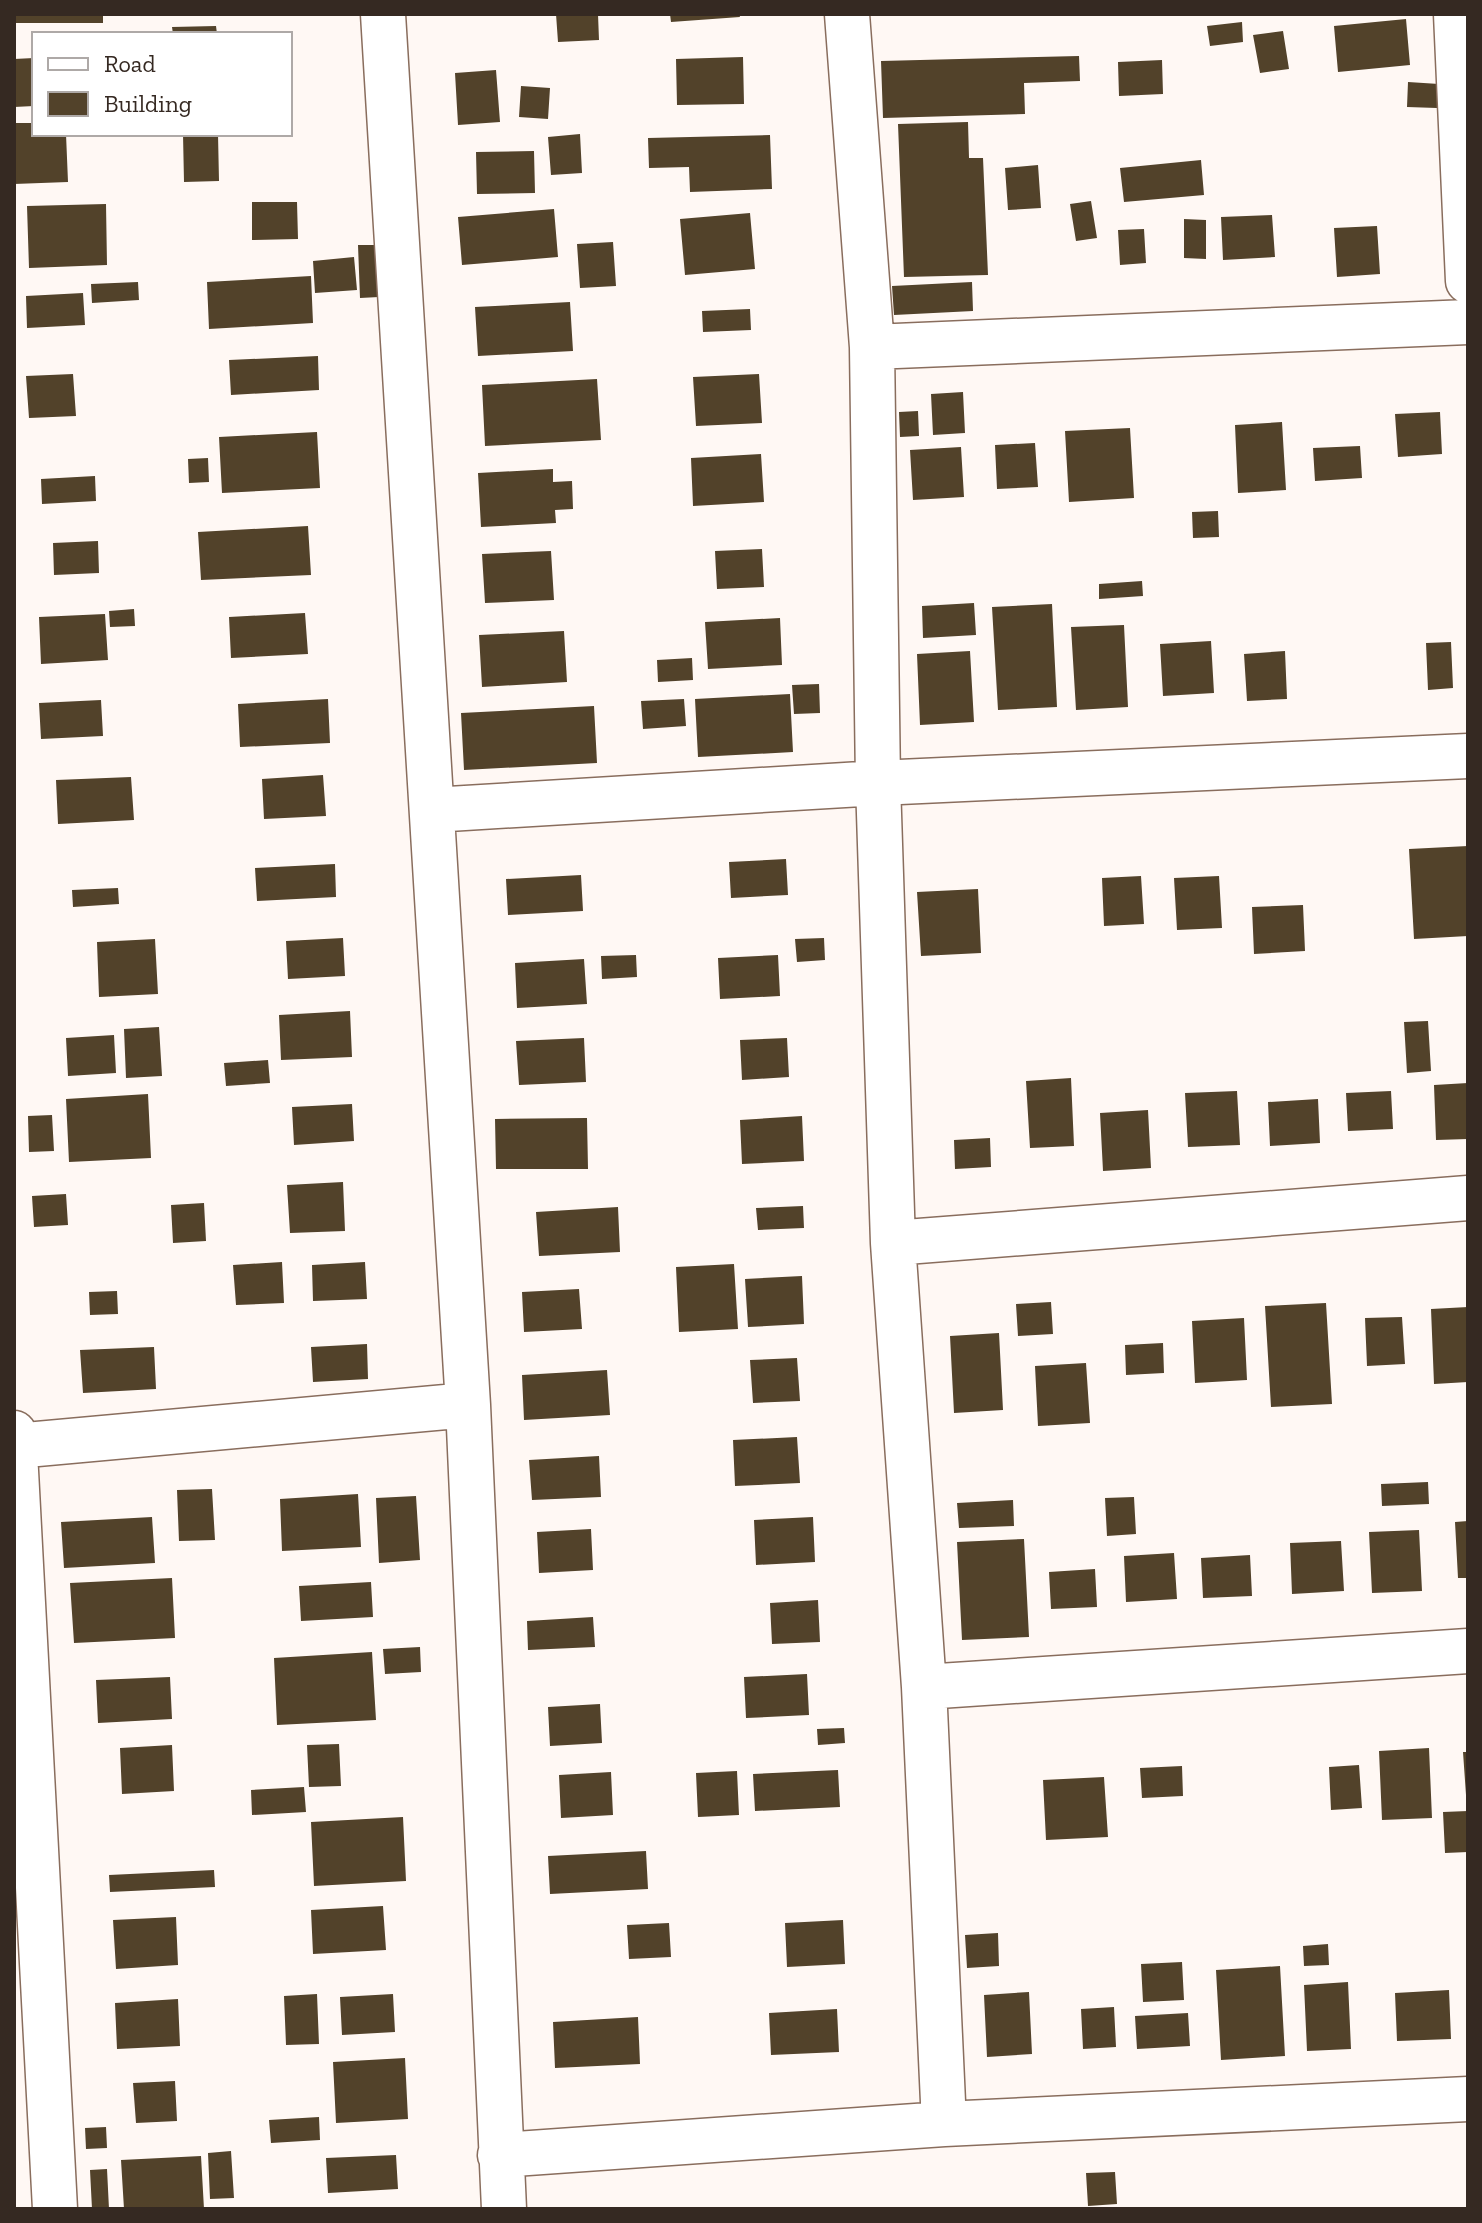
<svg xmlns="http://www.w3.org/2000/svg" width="1482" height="2223" font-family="'Zilla Slab',serif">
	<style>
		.building { fill: #52422a }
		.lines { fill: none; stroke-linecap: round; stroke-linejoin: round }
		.street-casing { stroke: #896d5d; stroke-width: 47 }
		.street { stroke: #fff; stroke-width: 44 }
	</style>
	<rect width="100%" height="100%" fill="#fff8f4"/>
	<path class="building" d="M 14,14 L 103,14 L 103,23 L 14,23 Z
		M 556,14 L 598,14 L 599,40 L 558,42 Z
		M 670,14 L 739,14 L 740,17 L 671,22 Z
		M 1406,19 L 1410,65 L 1338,72 L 1334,26 Z
		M 1242,22 L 1243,42 L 1210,46 L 1207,26 Z
		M 216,26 L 217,34 L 173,34 L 172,27 Z
		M 1283,31 L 1289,69 L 1260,73 L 1253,35 Z
		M 1079,56 L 1080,81 L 1024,83 L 1025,114 L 883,118 L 881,61 Z
		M 743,57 L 744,104 L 677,105 L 676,59 Z
		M 34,58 L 34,106 L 14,107 L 14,59 Z
		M 1162,60 L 1163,94 L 1119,96 L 1118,62 Z
		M 496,70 L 500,122 L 458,125 L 455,73 Z
		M 1408,82 L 1439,84 L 1437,108 L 1407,107 Z
		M 521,86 L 550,88 L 548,119 L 519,117 Z
		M 968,122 L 969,158 L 983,158 L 988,275 L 904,277 L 898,124 Z
		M 14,123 L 34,123 L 34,134 L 66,134 L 68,182 L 14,184 Z
		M 183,134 L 218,134 L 219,181 L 184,182 Z
		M 580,134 L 582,173 L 551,175 L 548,137 Z
		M 770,135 L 772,189 L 690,192 L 689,167 L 649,168 L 648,138 Z
		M 534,151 L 535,193 L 477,194 L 476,152 Z
		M 1201,160 L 1204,195 L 1124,202 L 1120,168 Z
		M 1038,165 L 1041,208 L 1008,210 L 1005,168 Z
		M 1091,201 L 1097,238 L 1076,241 L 1070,204 Z
		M 252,202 L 297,202 L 298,239 L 252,240 Z
		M 106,204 L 107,265 L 29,268 L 27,206 Z
		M 554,209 L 558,257 L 462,265 L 458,217 Z
		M 750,213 L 755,269 L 685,275 L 680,219 Z
		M 1272,215 L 1275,257 L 1223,260 L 1221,217 Z
		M 1184,219 L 1206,220 L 1206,259 L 1184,258 Z
		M 1377,226 L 1380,274 L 1337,277 L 1334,228 Z
		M 1144,229 L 1146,263 L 1120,265 L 1118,230 Z
		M 613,242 L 616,286 L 580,288 L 577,244 Z
		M 358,245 L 378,245 L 379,297 L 360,298 Z
		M 354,257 L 357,290 L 315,293 L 313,261 Z
		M 311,276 L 313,323 L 209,329 L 207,282 Z
		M 138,282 L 139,300 L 92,303 L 91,284 Z
		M 972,282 L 973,311 L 894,315 L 892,286 Z
		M 83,293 L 85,325 L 27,328 L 26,296 Z
		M 570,302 L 573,351 L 478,356 L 475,307 Z
		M 750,309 L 751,330 L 703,332 L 702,311 Z
		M 318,356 L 319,390 L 231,395 L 229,360 Z
		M 73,374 L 76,416 L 29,418 L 26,376 Z
		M 759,374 L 762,423 L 696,426 L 693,377 Z
		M 597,379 L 601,440 L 485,446 L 482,385 Z
		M 963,392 L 965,433 L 933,435 L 931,394 Z
		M 918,411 L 919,436 L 900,437 L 899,412 Z
		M 1440,412 L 1442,454 L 1398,457 L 1395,414 Z
		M 1282,422 L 1286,490 L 1238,493 L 1235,425 Z
		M 1130,428 L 1134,498 L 1069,502 L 1065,431 Z
		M 317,432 L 320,488 L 222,493 L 219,437 Z
		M 1035,443 L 1038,487 L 997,489 L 995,445 Z
		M 1360,446 L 1362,478 L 1315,481 L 1313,448 Z
		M 961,447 L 964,497 L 913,500 L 910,450 Z
		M 761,454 L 764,502 L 693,506 L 691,458 Z
		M 208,458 L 209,482 L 189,483 L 188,459 Z
		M 553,469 L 553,482 L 572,481 L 573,509 L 555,510 L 556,523 L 481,527 L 478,473 Z
		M 95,476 L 96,501 L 42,504 L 41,479 Z
		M 1218,511 L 1219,537 L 1193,538 L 1192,512 Z
		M 308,526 L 311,575 L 201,580 L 198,532 Z
		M 98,541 L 99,573 L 54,575 L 53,543 Z
		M 762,549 L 764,587 L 717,589 L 715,551 Z
		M 551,551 L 554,600 L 485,603 L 482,554 Z
		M 1142,581 L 1143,596 L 1099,599 L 1099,584 Z
		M 974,603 L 976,635 L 923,638 L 922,606 Z
		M 1052,604 L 1057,707 L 998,710 L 992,607 Z
		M 134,609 L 135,626 L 110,627 L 109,611 Z
		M 305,613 L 308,654 L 231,658 L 229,617 Z
		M 105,614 L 108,660 L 41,664 L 39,617 Z
		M 780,618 L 782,665 L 708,669 L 705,622 Z
		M 1124,625 L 1128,707 L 1076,710 L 1071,627 Z
		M 564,631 L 567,682 L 482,687 L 479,635 Z
		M 1211,641 L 1214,693 L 1163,696 L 1160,644 Z
		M 1451,642 L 1453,688 L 1428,690 L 1426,643 Z
		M 970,651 L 974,722 L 920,725 L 917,654 Z
		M 1285,651 L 1287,699 L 1247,701 L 1244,654 Z
		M 692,658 L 693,680 L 658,682 L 657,660 Z
		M 819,684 L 820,713 L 794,714 L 792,685 Z
		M 790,694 L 793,752 L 698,757 L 695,699 Z
		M 328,699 L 330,743 L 240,747 L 238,704 Z
		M 684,699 L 686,726 L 643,729 L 641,701 Z
		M 101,700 L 103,736 L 41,739 L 39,703 Z
		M 594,706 L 597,763 L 464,770 L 461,713 Z
		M 323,775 L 326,816 L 264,819 L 262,779 Z
		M 131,777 L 134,820 L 58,824 L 56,780 Z
		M 1468,846 L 1468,936 L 1414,939 L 1409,849 Z
		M 786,859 L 788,895 L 731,898 L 729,862 Z
		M 335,864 L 336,897 L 257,901 L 255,868 Z
		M 581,875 L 583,911 L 508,915 L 506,879 Z
		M 1141,876 L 1144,924 L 1104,926 L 1102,878 Z
		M 1219,876 L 1222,928 L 1177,930 L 1174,878 Z
		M 118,888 L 119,904 L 73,907 L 72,890 Z
		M 978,889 L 981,953 L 921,956 L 917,892 Z
		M 1303,905 L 1305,951 L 1254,954 L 1252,907 Z
		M 343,938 L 345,976 L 288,979 L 286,941 Z
		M 824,938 L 825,960 L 797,962 L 795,939 Z
		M 155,939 L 158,994 L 99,997 L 97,942 Z
		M 636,955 L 637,977 L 602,979 L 601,956 Z
		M 778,955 L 780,996 L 720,999 L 718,958 Z
		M 584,959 L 587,1004 L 517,1008 L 515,963 Z
		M 350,1011 L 352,1057 L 281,1060 L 279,1015 Z
		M 1428,1021 L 1431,1071 L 1407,1073 L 1404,1022 Z
		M 159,1027 L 162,1076 L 126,1078 L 124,1029 Z
		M 114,1035 L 116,1073 L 68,1076 L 66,1038 Z
		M 584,1038 L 586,1082 L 519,1085 L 516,1041 Z
		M 787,1038 L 789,1077 L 742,1080 L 740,1040 Z
		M 268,1060 L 270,1083 L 226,1086 L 224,1063 Z
		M 1071,1078 L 1074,1146 L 1030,1148 L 1026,1081 Z
		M 1468,1083 L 1468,1139 L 1436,1140 L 1434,1085 Z
		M 1237,1091 L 1240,1145 L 1188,1147 L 1185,1093 Z
		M 1391,1091 L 1393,1129 L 1348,1131 L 1346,1093 Z
		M 148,1094 L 151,1158 L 69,1162 L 66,1099 Z
		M 1318,1099 L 1320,1143 L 1270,1146 L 1268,1102 Z
		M 352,1104 L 354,1141 L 294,1145 L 292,1107 Z
		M 1148,1110 L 1151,1168 L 1103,1171 L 1100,1113 Z
		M 52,1115 L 54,1151 L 29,1152 L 28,1116 Z
		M 802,1116 L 804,1161 L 742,1164 L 740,1120 Z
		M 587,1118 L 588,1169 L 496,1169 L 495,1119 Z
		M 990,1138 L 991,1167 L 955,1169 L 954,1140 Z
		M 343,1182 L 345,1231 L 290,1233 L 287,1185 Z
		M 66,1194 L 68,1225 L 34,1227 L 32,1196 Z
		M 204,1203 L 206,1241 L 173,1243 L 171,1205 Z
		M 803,1206 L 804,1228 L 758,1230 L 756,1208 Z
		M 618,1207 L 620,1252 L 539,1256 L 536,1212 Z
		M 282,1262 L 284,1303 L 236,1305 L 233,1265 Z
		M 365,1262 L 367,1299 L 313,1301 L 312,1265 Z
		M 734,1264 L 738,1329 L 679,1332 L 676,1267 Z
		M 802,1276 L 804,1324 L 748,1327 L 745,1279 Z
		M 579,1289 L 582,1329 L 524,1332 L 522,1292 Z
		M 117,1291 L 118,1314 L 90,1315 L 89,1292 Z
		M 1051,1302 L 1053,1334 L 1018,1336 L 1016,1304 Z
		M 1326,1303 L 1332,1404 L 1271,1407 L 1265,1306 Z
		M 1468,1307 L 1468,1382 L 1434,1384 L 1431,1309 Z
		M 1402,1317 L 1405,1364 L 1367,1366 L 1365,1318 Z
		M 1244,1318 L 1247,1380 L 1195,1383 L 1192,1321 Z
		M 999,1333 L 1003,1410 L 954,1413 L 950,1336 Z
		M 1163,1343 L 1164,1373 L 1126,1375 L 1125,1345 Z
		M 367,1344 L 368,1379 L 313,1382 L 311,1347 Z
		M 154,1347 L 156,1389 L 83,1393 L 80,1350 Z
		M 797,1358 L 800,1401 L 753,1403 L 750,1360 Z
		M 1086,1363 L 1090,1423 L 1038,1426 L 1035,1366 Z
		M 607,1370 L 610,1415 L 524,1420 L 522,1375 Z
		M 797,1437 L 800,1483 L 735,1486 L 733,1440 Z
		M 599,1456 L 601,1497 L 532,1500 L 529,1460 Z
		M 1428,1482 L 1429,1504 L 1382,1506 L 1381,1484 Z
		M 212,1489 L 215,1540 L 179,1541 L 177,1490 Z
		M 358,1494 L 361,1547 L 282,1551 L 280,1499 Z
		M 416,1496 L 420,1560 L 379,1563 L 376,1498 Z
		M 1134,1497 L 1136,1534 L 1107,1536 L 1105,1498 Z
		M 1013,1500 L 1014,1526 L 959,1528 L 957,1503 Z
		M 152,1517 L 155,1563 L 64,1568 L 61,1522 Z
		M 813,1517 L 815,1562 L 756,1565 L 754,1520 Z
		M 1468,1521 L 1468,1578 L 1458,1578 L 1455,1522 Z
		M 591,1529 L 593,1570 L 539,1573 L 537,1532 Z
		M 1419,1530 L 1422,1591 L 1372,1593 L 1369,1532 Z
		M 1024,1539 L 1029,1637 L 962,1640 L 957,1542 Z
		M 1341,1541 L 1344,1591 L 1292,1594 L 1290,1543 Z
		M 1174,1553 L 1177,1599 L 1126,1602 L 1124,1556 Z
		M 1250,1555 L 1252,1596 L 1203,1598 L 1201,1558 Z
		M 1095,1569 L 1097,1607 L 1051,1609 L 1049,1572 Z
		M 172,1578 L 175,1638 L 74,1643 L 70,1583 Z
		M 371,1582 L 373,1617 L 301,1621 L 299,1586 Z
		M 818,1600 L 820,1642 L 772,1644 L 770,1603 Z
		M 593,1617 L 595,1647 L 528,1650 L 527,1621 Z
		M 420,1647 L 421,1672 L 385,1674 L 383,1649 Z
		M 372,1652 L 376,1720 L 277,1725 L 274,1658 Z
		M 807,1674 L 809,1715 L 746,1718 L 744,1677 Z
		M 170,1677 L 172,1719 L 98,1723 L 96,1680 Z
		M 600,1704 L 602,1743 L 550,1746 L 548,1707 Z
		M 844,1728 L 845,1743 L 818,1745 L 817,1729 Z
		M 339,1744 L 341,1786 L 309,1787 L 307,1745 Z
		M 172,1745 L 174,1791 L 122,1794 L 120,1748 Z
		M 1429,1748 L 1432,1818 L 1382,1820 L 1379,1751 Z
		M 1463,1752 L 1468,1752 L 1468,1795 L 1466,1795 Z
		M 1359,1765 L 1362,1808 L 1331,1810 L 1329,1767 Z
		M 1182,1766 L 1183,1796 L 1142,1798 L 1140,1768 Z
		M 838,1770 L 840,1807 L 755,1811 L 753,1774 Z
		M 737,1771 L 739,1815 L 698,1817 L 696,1773 Z
		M 611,1772 L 613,1815 L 561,1818 L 559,1775 Z
		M 1104,1777 L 1108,1837 L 1046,1840 L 1043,1780 Z
		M 304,1787 L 306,1812 L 252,1815 L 251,1790 Z
		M 1468,1811 L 1468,1852 L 1445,1853 L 1443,1812 Z
		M 403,1817 L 406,1881 L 314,1886 L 311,1822 Z
		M 646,1851 L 648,1889 L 550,1894 L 548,1856 Z
		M 214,1870 L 215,1887 L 110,1892 L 109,1875 Z
		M 383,1906 L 386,1950 L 313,1954 L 311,1910 Z
		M 176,1917 L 178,1965 L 116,1969 L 113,1920 Z
		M 843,1920 L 845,1964 L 787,1967 L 785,1923 Z
		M 669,1923 L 671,1957 L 629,1959 L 627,1925 Z
		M 998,1933 L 999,1966 L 967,1968 L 965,1935 Z
		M 1328,1944 L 1329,1965 L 1304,1966 L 1303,1946 Z
		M 1182,1962 L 1184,2000 L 1143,2002 L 1141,1964 Z
		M 1280,1966 L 1285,2056 L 1221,2060 L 1216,1970 Z
		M 1348,1982 L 1351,2049 L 1307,2051 L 1304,1985 Z
		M 1449,1990 L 1451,2039 L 1397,2041 L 1395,1993 Z
		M 1029,1992 L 1032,2054 L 987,2057 L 984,1995 Z
		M 317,1994 L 319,2044 L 286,2045 L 284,1996 Z
		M 393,1994 L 395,2032 L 342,2035 L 340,1997 Z
		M 178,1999 L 180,2046 L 117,2049 L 115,2003 Z
		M 1114,2007 L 1116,2047 L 1083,2049 L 1081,2009 Z
		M 837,2009 L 839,2052 L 771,2055 L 769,2013 Z
		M 1188,2013 L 1190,2046 L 1137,2049 L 1135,2016 Z
		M 638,2017 L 640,2064 L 555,2068 L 553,2022 Z
		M 405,2058 L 408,2119 L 336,2123 L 333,2062 Z
		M 175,2081 L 177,2121 L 136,2123 L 133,2083 Z
		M 319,2117 L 320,2140 L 271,2143 L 269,2120 Z
		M 106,2127 L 107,2148 L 86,2149 L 85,2128 Z
		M 231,2151 L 234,2198 L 210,2199 L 208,2153 Z
		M 396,2155 L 398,2189 L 328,2193 L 326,2158 Z
		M 201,2156 L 204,2209 L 124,2209 L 121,2160 Z
		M 107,2169 L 109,2209 L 92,2209 L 90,2170 Z
		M 1115,2172 L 1117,2204 L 1088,2206 L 1086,2173 Z"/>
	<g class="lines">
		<g class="street-casing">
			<path id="street" d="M 383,14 L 468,1405 L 504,2209
				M 847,14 L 872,347 L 878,783 L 893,1243 L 924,1687 L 944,2124
				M 1456,14 L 1468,281
				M 872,347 L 1468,322
				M 432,810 L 878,783 L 1468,756
				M 893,1243 L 1468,1198
				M 14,1433 L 55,2209
				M 15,1446 L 468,1405
				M 924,1687 L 1468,1651
				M 500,2155 L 944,2124 L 1468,2099"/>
		</g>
		<use href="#street" class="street"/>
	</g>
	<rect width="1482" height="2223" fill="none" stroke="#352922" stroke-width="32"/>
	<rect x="32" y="32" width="260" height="104" fill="#ffffff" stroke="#aea9a7" stroke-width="2"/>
	<rect x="48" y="58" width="40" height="12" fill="#ffffff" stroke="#aea9a7" stroke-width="2"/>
	<text x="104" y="72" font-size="24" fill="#352922">Road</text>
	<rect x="48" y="92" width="40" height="24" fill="#52422a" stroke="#aea9a7" stroke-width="2"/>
	<text x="104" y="112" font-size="24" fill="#352922">Building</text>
</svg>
